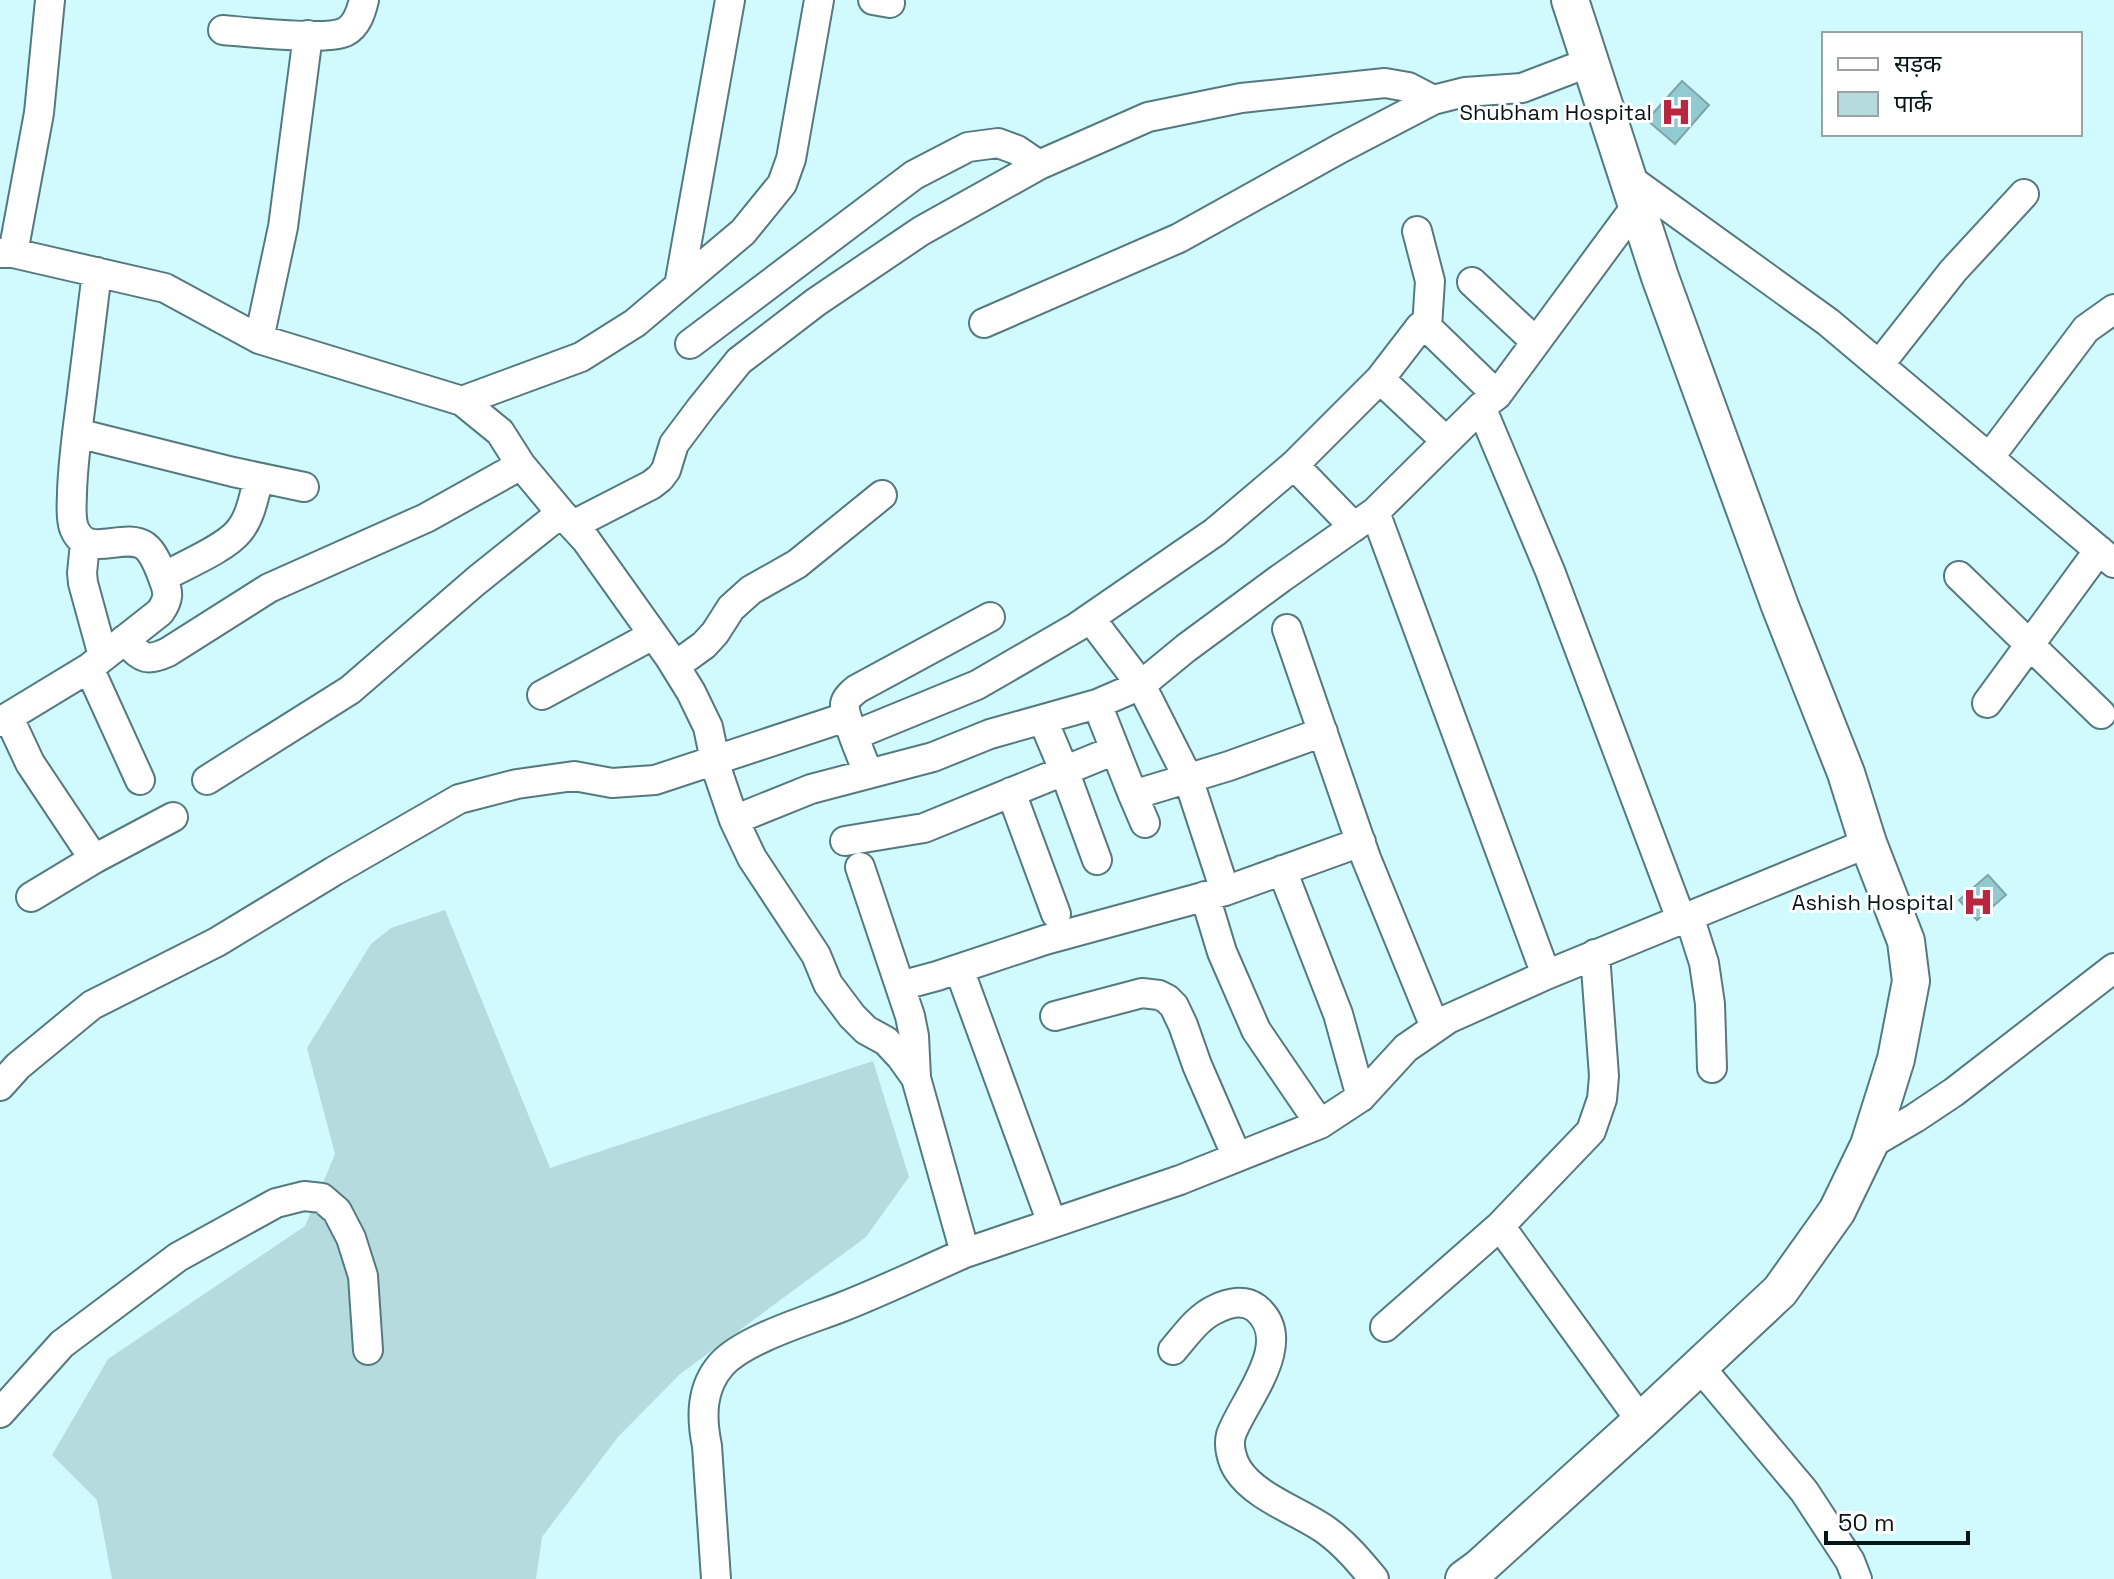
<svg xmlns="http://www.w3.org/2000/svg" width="2114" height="1579" font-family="'Space Grotesk','Noto Sans Devanagari',sans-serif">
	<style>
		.green { fill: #b6dbdf }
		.building { fill: #91cad1; stroke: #7ea5a9; stroke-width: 2 }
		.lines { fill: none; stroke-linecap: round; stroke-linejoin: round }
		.minor-casing { stroke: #54797e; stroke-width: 32 }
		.major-casing { stroke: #54797e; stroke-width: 40 }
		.minor { stroke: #fff; stroke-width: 28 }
		.major { stroke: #fff; stroke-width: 36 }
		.labels { text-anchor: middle; stroke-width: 6; stroke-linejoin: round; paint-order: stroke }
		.poi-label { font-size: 22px; fill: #061516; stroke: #fff; text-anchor: end }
	</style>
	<rect width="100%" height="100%" fill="#d1faff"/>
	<path class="green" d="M 445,910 L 550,1168 L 873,1061 L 909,1177 L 866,1237 L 680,1374 L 618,1437 L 542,1537 L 536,1579 L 112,1579 L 97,1500 L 52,1455 L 108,1359 L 305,1226 L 335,1154 L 307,1048 L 371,944 L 391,928 Z"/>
	<path class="building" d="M 1682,81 L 1709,105 L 1675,144 L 1647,120 Z
		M 1988,875 L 2006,895 L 1977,920 L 1959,900 Z"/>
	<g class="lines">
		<g class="minor-casing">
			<path id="minor" d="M 873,0 L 890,3
				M 223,30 C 247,32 327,41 345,32 C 357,26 361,12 364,0
				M 1627,177 L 1828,322 L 2114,563
				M 0,253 L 13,253 L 165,288 L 259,339 L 462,401 L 500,432 L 521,465 L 561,513 L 586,540 L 670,658 L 691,692 L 708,727 L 717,770 L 734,820 L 752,858 L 816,955 L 828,984 L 852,1016 L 866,1030 L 886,1041 L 901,1057 L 916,1078 L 965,1253 L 1180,1180 L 1320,1124 L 1361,1097 L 1406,1048 L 1448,1019 L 1546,975 L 1868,843
				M 13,253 L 39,113 L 50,0
				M 1472,282 L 1535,341
				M 679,286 L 730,0
				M 984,323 L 1179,238 L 1339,149 L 1433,100 L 1465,92 L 1522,88 L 1590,62
				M 1427,327 L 1497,395
				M 259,339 L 283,227 L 308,35
				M 690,344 L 914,175 L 968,147 L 998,143 L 1017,150 L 1039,165
				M 1879,365 L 1953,271 L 2024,194
				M 1380,379 L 1446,441
				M 462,401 L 581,357 L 635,323 L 743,232 L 782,184 L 791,159 L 819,0
				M 1481,407 L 1550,571 L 1681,919
				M 77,433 L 233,472 L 304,487
				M 1989,458 L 2086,329 L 2114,309
				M 1294,465 L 1354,527
				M 1375,512 L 1481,407 L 1497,395 L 1637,205
				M 573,525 L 651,485 L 660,478 L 666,470 L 674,444 L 701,408 L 739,361 L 816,302 L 921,231 L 1039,165 L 1148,117 L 1241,98 L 1385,83 L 1408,87 L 1433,100
				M 85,543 L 82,573 L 83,583 L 103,656
				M 1959,576 L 2101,714
				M 163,577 C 183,566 226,548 239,531 C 251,517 254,495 259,478
				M 1090,618 L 1141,685 L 1188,778 L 1225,891
				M 1287,629 L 1366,858 L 1435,1027
				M 124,640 C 142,657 144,663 168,652 L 269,588 L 426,518 L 521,465
				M 675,666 L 704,645 L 715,633 L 731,608 L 751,590 L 797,564 L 882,495
				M 89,668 L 140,780
				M 542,695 L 653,635
				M 1987,703 L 2099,550
				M 1097,704 L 1133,795
				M 9,718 L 30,763 L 94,859
				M 1043,720 L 1064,770 L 1097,860
				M 0,722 L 89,668 L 160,612 C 169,599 169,593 163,578 C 159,567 154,553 145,546 C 123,531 87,561 74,528 C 70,517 72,503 72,492 C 73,459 78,427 82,394 C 87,353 92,313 97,272
				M 855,735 L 977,685 L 1077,627 L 1215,532 L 1294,465 L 1380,379 L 1420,327 L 1427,327 L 1430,281 L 1417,231
				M 868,774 C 864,761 843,714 845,704 C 846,698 852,693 857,689 L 990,617
				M 207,780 L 350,690 L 476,581 L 561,513
				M 1011,792 L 1056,914
				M 734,820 L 811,789 L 933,757 L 990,734 L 1097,704 L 1141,685 L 1186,648 L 1281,578 L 1375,512 L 1546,975
				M 1145,823 L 1133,795 L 1229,766 L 1323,732
				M 845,841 L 924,828 L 1115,750
				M 860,867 L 910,1016 L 914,1036 L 916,1077
				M 1282,870 L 1338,1014 L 1361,1097
				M 1205,896 L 1222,952 L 1256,1030 L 1320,1124
				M 31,897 L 94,859 L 173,817
				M 1689,916 L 1704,963 L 1710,1004 L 1712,1068
				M 959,969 L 1052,1223
				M 900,986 L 937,976 L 1045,940 L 1225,891 L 1361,842
				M 1055,1016 L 1142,993 L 1159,995 L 1167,999 L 1174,1006 L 1183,1025 L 1197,1065 L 1237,1157
				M 0,1086 L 18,1066 L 92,1005 L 217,942 L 334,871 L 459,799 L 517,784 L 574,776 L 612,783 L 655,780 L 846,717
				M 1869,1145 L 1915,1118 L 1954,1092 L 2114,968
				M 1500,1226 L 1641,1421
				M 1385,1327 L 1500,1226 L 1591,1131 L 1602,1099 L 1604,1076 L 1595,954
				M 1173,1350 C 1186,1335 1198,1317 1216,1309 C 1228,1303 1244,1299 1256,1308 C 1297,1342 1243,1401 1231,1435 C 1228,1446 1232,1461 1238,1470 C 1256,1498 1301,1512 1327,1531 C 1345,1544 1360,1562 1374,1579
				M 1699,1366 L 1804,1491 L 1850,1561 L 1857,1579
				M 0,1413 L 62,1344 L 178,1257 L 276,1203 L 304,1196 L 322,1198 L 337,1211 L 351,1238 L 363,1276 L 368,1350
				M 716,1579 L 707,1446 C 701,1417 701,1388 721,1365 C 744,1339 809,1320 842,1307 C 883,1291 924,1271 965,1253"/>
		</g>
		<g class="major-casing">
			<path id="major" d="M 1464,1579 L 1479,1568 L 1641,1421 L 1780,1291 L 1837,1211 L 1869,1145 L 1896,1059 L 1911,981 L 1906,941 L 1868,843 L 1846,773 L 1780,606 L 1660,277 L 1570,0"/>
		</g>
		<use href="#minor" class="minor"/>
		<use href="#major" class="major"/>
	</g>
	<defs>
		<g id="hospital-bare" transform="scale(2.4)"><path d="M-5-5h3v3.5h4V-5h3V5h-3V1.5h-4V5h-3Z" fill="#b8263f" stroke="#fff" stroke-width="2.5" paint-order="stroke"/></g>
	</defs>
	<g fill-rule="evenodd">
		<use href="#hospital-bare" x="1676" y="112"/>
		<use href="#hospital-bare" x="1978" y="902"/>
	</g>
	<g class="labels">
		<g class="poi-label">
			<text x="1652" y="120">Shubham Hospital</text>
			<text x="1954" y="910">Ashish Hospital</text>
		</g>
	</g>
	<rect x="1822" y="32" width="260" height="104" fill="#ffffff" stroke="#9ba1a2" stroke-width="2"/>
	<rect x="1838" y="58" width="40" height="12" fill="#ffffff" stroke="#9ba1a2" stroke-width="2"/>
	<text x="1894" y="72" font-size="24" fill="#061516">सड़क</text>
	<rect x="1838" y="92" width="40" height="24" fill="#b6dbdf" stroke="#9ba1a2" stroke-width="2"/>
	<text x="1894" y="112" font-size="24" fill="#061516">पार्क</text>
	<path d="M1826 1531v12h142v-12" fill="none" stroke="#061516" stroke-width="4"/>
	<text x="1838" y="1531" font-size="24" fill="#061516" stroke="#ffffff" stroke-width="6" paint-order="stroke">50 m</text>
</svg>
